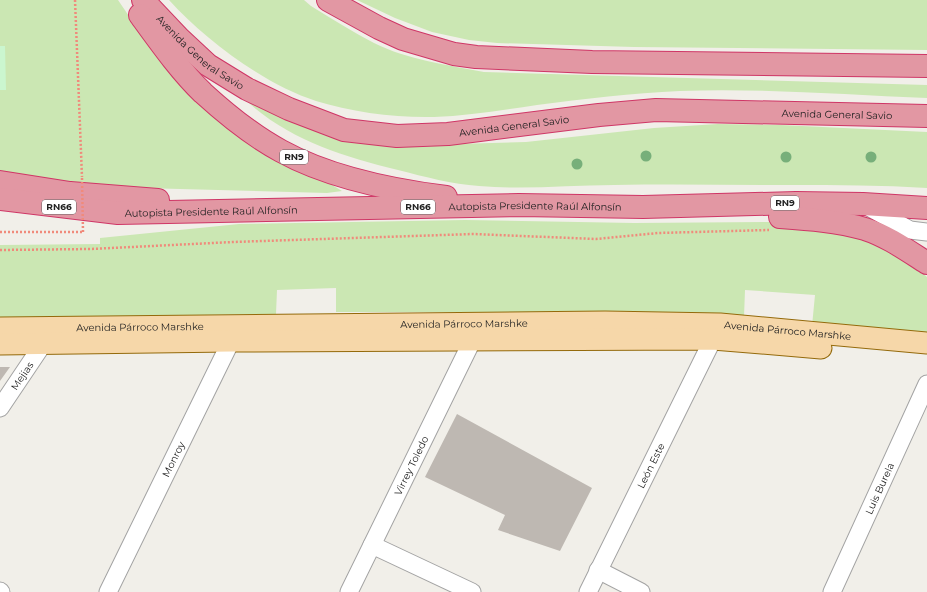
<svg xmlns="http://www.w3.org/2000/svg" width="927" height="592" font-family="Montserrat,sans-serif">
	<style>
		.grass { fill: #cbe7b3 }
		.park { fill: #cbf6cf }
		.building { fill: #beb8b2 }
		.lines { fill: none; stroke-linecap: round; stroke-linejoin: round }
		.minor-casing { stroke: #a3a3a3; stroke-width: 19 }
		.major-casing { stroke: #946a0b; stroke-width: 23 }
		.highway-casing { stroke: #cf3666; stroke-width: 24 }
		.path { stroke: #f08a7b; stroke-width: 2.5; stroke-dasharray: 2 2; stroke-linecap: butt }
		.minor { stroke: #fff; stroke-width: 17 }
		.major { stroke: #f6d7a9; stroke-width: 21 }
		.highway { stroke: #e297a3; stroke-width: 22 }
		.path-bridge { stroke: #f08a7b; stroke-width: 2.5; stroke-dasharray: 2 2; stroke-linecap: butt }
		.tree { fill: #77af7a }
		.labels { text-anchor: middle; stroke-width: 3; stroke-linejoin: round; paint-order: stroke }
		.shield { fill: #fff; stroke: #646464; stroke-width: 1 }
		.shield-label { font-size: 9px; font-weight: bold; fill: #222 }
		.street-label { font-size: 10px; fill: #222; stroke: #fff }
	</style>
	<rect width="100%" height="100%" fill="#f1efe9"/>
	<path class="grass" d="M 0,0 L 118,0 L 135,25 L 324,180 L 342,191 L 327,193 L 104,187 L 0,174 Z
		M 169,0 L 304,0 L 311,6 C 332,19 353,32 374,43 C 408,60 448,65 484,72 L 927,85 L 927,98 C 845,95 762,88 680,91 C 632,93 584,99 537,105 C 503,110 468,116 434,117 C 396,118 351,112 316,101 C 265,85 204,39 169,0 Z
		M 357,0 L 927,0 L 927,50 L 634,47 L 497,43 L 469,40 L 432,32 L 395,18 Z
		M 240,95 L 419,145 L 526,142 L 654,128 L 718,124 L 781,125 L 927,132 L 927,188 C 882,185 837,185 792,185 C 733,185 673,184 614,185 C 569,185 524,190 479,186 C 452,184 425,177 398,170 C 338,155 286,139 240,95 Z
		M 465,220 L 634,223 L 780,222 L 820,225 L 867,240 L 912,264 L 927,277 L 927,332 L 907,337 L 812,326 L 815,295 L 745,290 L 744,317 L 658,312 L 336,312 L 336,288 L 277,290 L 276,314 L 0,318 L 0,245 L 100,244 L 100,238 L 239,224 Z"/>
	<path class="park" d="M 0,46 L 5,46 L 6,90 L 0,90 Z"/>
	<path class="building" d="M 0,367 L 10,367 L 0,381 Z
		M 457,414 L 592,488 L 560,551 L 498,530 L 505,515 L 425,477 Z"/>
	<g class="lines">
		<g class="minor-casing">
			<g id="minor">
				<path d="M 865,205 L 910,230 L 927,232"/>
				<path id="s1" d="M 0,408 L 43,344"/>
				<path d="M 372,545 L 472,592"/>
				<path d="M 598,570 L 641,592"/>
				<path d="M 0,591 L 1,592"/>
				<path id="s2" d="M 108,592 L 231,341 L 234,331"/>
				<path id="s3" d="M 349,592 L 473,339"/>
				<path id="s4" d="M 588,592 L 713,339"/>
				<path id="s5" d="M 832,592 L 927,384"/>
			</g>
		</g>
		<g class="major-casing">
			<g id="major">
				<path id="s6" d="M 0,328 L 605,322 L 720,324 L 927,343"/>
				<path d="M 0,344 L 231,341 L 713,339 L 821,348"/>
			</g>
		</g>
		<g class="highway-casing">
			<g id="highway">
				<path id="s7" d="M 143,0 L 179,38 L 208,65 L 247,89 L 289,109 L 344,130 L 397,136 L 448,134 L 599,115 L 656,110 L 927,116"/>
				<path d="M 328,0 L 379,28 L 403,39 L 454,54 L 476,57 L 592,62 L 927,66"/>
				<path d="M 140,15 C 159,41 180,71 203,93 C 226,114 253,136 281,151 C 330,178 391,190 446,197"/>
				<path d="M 0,182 L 70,193 L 158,200"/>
				<path id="s8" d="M 0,199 L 118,213 L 519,205 L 643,207 L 796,203 L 863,204 L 927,208"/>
				<path d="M 780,217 C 809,219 837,221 865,229 C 887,236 908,251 927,263"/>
			</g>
		</g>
		<path class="path" d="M 75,0 L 82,177
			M 0,232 L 83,232
			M 0,250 L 91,249 L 233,242 L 473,234 L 596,239 L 658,233 L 769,230"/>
		<use href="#minor" class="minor"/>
		<use href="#major" class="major"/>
		<use href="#highway" class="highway"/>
		<path class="path-bridge" d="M 82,178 L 83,232"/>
	</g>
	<g class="tree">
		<circle cx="646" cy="156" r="5.5"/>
		<circle cx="786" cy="157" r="5.5"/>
		<circle cx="871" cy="157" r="5.5"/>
		<circle cx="577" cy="164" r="5.5"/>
	</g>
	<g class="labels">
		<g class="shield">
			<rect x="280" y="150" width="28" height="14" rx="3"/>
			<rect x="771" y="196" width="28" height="14" rx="3"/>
			<rect x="42" y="200" width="34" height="14" rx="3"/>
			<rect x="401" y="200" width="34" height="14" rx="3"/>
		</g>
		<g class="shield-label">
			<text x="294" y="160">RN9</text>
			<text x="785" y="206">RN9</text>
			<text x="59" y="210">RN66</text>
			<text x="418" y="210">RN66</text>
		</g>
		<g class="street-label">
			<text dy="4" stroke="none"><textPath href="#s7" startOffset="78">Avenida General Savio</textPath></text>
			<text dy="4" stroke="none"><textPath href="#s7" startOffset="738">Avenida General Savio</textPath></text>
			<text dy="4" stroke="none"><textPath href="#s7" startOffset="414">Avenida General Savio</textPath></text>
			<text dy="4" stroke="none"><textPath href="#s8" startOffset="536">Autopista Presidente Raúl Alfonsín</textPath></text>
			<text dy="4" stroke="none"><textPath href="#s8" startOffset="212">Autopista Presidente Raúl Alfonsín</textPath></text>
			<text dy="4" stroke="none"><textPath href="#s6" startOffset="464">Avenida Párroco Marshke</textPath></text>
			<text dy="4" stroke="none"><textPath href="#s6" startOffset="140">Avenida Párroco Marshke</textPath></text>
			<text dy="4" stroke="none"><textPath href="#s6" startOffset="788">Avenida Párroco Marshke</textPath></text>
			<text dy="4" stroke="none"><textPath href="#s1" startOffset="39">Mejias</textPath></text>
			<text dy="4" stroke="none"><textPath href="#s2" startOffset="148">Monroy</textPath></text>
			<text dy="4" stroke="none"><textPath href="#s3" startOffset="141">Virrey Toledo</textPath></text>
			<text dy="4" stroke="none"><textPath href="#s4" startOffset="141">León Este</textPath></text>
			<text dy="4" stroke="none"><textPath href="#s5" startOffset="114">Luis Burela</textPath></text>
		</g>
	</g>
</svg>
